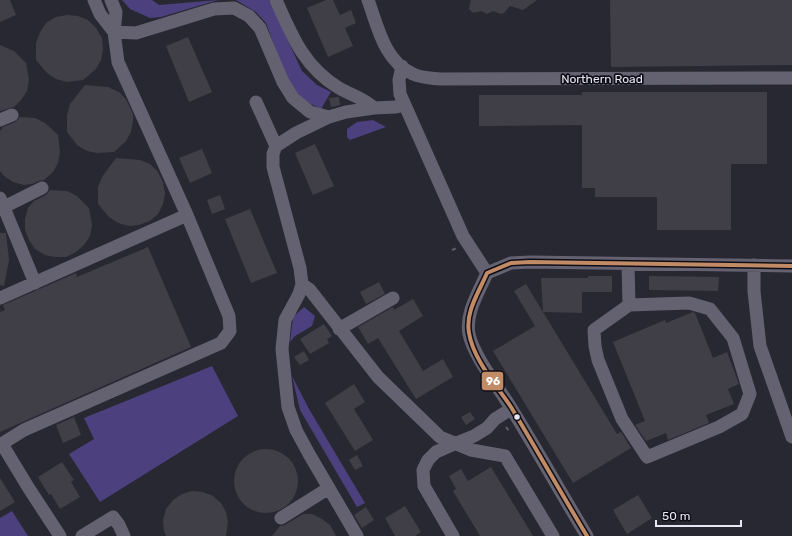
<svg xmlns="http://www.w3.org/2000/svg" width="792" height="536" font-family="Rubik,sans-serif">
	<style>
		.forest { fill: #4c417e }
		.building { fill: #403f48 }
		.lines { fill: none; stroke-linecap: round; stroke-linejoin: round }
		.path { stroke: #5e5e69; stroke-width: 2; stroke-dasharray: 4 2; stroke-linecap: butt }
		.minor { stroke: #646271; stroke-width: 13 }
		.bus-1-casing { stroke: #0f0d16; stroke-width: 7 }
		.bus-1 { stroke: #c18c65; stroke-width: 4 }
		.bus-dot { fill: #e7e6f4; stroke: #0f0d16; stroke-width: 1.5 }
		.labels { text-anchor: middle; stroke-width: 3.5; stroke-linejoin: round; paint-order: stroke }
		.street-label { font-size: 12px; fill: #e7e6f4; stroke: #0f0d16 }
		.line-badge { stroke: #0f0d16; stroke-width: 1.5 }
		.badge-label { font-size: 11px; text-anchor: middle; font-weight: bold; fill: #fff }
	</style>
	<rect width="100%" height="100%" fill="#282832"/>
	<path class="forest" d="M 122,0 L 152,0 L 159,5 L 218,0 L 161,17 L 150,18 L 130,9 Z
		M 229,0 L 269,0 L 302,71 L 317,85 L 331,92 L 321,109 L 305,101 L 294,89 L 285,74 L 266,23 L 256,12 L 236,0 Z
		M 373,120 L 386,127 L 350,140 L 347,137 L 347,129 L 357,122 Z
		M 304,307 L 315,316 L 312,326 L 295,336 L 290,342 L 293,317 Z
		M 212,366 L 238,416 L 100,502 L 69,454 L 94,439 L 84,418 Z
		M 292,376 L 309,409 L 365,503 L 357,507 L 300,410 Z
		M 12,511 L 28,536 L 0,536 L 0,518 Z"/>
	<path class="building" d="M 0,0 L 10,0 L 16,15 L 0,22 Z
		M 326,0 L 333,0 L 340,15 L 351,10 L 356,23 L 345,28 L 353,46 L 328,57 L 307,8 Z
		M 471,0 L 537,0 L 523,10 L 510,6 L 504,13 L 501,14 L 493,11 L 487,14 L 481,11 L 473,13 L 469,9 Z
		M 610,0 L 792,0 L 792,65 L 611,67 Z
		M 67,15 L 78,16 L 88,20 L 96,28 L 102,38 L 103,49 L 101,60 L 96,69 L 83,80 L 67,82 L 56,79 L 47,73 L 36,60 L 36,43 L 40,32 L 46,23 L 56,17 Z
		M 188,37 L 212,92 L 189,102 L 166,46 Z
		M 0,45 L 14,51 L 26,63 L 29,80 L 27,91 L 21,100 L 14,107 L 0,111 Z
		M 85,85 L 108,87 L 119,92 L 126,99 L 133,114 L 133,121 L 131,132 L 126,141 L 114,152 L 97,153 L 87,151 L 77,145 L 67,132 L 67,115 L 70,104 Z
		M 582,92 L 767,92 L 767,164 L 731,164 L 731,230 L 657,230 L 657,197 L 595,197 L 595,188 L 582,188 L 582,125 L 479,126 L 479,95 L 582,95 Z
		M 339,97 L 340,105 L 331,107 L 329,98 Z
		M 20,117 L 35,118 L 45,123 L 58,135 L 60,152 L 58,163 L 53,172 L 44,180 L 39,181 L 32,184 L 24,185 L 13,182 L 4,176 L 0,171 L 0,131 L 3,127 L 15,122 Z
		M 315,144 L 334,186 L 313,195 L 295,153 Z
		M 202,149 L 212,173 L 190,183 L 179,158 Z
		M 116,158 L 140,160 L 150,164 L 158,172 L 163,182 L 165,194 L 163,204 L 158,214 L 150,221 L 139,225 L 129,226 L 118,223 L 109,217 L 98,204 L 98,187 L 102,177 Z
		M 50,190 L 67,191 L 77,196 L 89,208 L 92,225 L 90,236 L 84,245 L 76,252 L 66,257 L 55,257 L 45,255 L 35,249 L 29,240 L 25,230 L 25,219 L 28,208 L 34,201 L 46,195 Z
		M 220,195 L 225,209 L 212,214 L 207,200 Z
		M 250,209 L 277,273 L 251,283 L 225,219 Z
		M 0,233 L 6,233 L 9,260 L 4,286 L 0,285 Z
		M 148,247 L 191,347 L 0,432 L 0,312 L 5,310 L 3,305 L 76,273 L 77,277 Z
		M 588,276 L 612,276 L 612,292 L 582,292 L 582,313 L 543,312 L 541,278 L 588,278 Z
		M 649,276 L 719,277 L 718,291 L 649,290 Z
		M 379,282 L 385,294 L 366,304 L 360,292 Z
		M 526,284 L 617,434 L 621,432 L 631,448 L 573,483 L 493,351 L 535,326 L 514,291 Z
		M 413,299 L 423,316 L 399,331 L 423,371 L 443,359 L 453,377 L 416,399 L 378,338 L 368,344 L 358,327 L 393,307 L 394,310 Z
		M 693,312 L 695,313 L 713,358 L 727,352 L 739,384 L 728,389 L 734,404 L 706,415 L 709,423 L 668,440 L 666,433 L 646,441 L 635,425 L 645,421 L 613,342 L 665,320 L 666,323 Z
		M 324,324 L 332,336 L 327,339 L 329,343 L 310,354 L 300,339 Z
		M 304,351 L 309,360 L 300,365 L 294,357 Z
		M 354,384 L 365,402 L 354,409 L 373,440 L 355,451 L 325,403 Z
		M 470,412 L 475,419 L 466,425 L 461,417 Z
		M 74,417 L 81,435 L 63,443 L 56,425 Z
		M234 481a32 32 0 1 1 64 0a32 32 0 1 1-64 0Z
		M 357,455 L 363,466 L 355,470 L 349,460 Z
		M 62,462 L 74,480 L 71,482 L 80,497 L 60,509 L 51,494 L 49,495 L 38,477 Z
		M 491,467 L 533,536 L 480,536 L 453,491 L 456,489 L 449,476 L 461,469 L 468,481 Z
		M 0,478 L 15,502 L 0,511 Z
		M 192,491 L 203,492 L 213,496 L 221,503 L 226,512 L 228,522 L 226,536 L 166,536 L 164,531 L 163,520 L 166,509 L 173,500 L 182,494 Z
		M 638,495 L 652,518 L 627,534 L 613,510 Z
		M 405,506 L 421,532 L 415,536 L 395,536 L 385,518 Z
		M 366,507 L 374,520 L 362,528 L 354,515 Z
		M 303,514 L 312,514 L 322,519 L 330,525 L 336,536 L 272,536 L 280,526 L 285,525 Z"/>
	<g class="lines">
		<path class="path" d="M 452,250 L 457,248
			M 506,427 L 509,431"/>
		<path class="minor" d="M 94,0 L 100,14 L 114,32 L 136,33 L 214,9 L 234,8 L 249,16 L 260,28 L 283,82 L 293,98 L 310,112 L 329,117 L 346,112 L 374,108 L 396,107 L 405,105
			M 276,0 C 292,36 304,67 339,88 C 351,95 364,98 374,108
			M 368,0 C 378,27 384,61 413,74 C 421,78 432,78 440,79 L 792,78
			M 402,66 L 399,80 L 400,94 L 463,236 L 487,273
			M 256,102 L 276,146
			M 329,117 L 296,133 L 276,146 L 273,154 L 273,167 L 300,268 L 302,284 L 299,294 L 285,320 L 282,349 L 288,407 L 296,430 L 309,454 L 357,536
			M 0,120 L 12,115
			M 0,198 L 35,283
			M 0,209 L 42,188
			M 628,264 L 629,305 L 689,303 L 710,309 L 733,338 L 750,394 L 742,414 L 719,427 L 647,457 L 622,419 L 598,360 L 595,346 L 594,330 L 629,305
			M 754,265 L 754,291 L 760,346 L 792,437
			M 302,284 L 310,290 L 378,377 L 440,437 L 471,450 L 505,456 L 553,536
			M 0,298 L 187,215
			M 339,329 L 393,298
			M 2,444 L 28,487 L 60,536
			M 0,445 L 24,430 L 221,343 L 230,331 L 229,316 L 187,215 L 118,62 L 114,32 L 116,12 L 111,0
			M 281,518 L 329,488
			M 82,536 L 113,517 L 119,525 L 124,536
			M 453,536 L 424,486 L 423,470 L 428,460 L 436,452 L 454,444 L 474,436 L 487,428 L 495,419 L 511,409
			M 587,536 C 561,493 537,450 511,408 C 499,388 473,355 469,334 C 465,313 479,292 487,273 L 511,263 L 530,262 L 792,266"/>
		<g class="bus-1-casing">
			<path id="bus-1" d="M 587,536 C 561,493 537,450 511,407 C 497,386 473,359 469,333 C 465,312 479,292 487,273 L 511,263 L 530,262 L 792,266"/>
		</g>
		<use href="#bus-1" class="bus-1"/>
	</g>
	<circle class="bus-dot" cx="517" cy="417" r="3.5"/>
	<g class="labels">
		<g class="street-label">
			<text x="602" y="83">Northern Road</text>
		</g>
	</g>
	<rect class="line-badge" x="481" y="371" width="23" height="20" rx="4" fill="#c18c65"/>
	<g class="badge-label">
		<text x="493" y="385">96</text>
	</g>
	<path d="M656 520v6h85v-6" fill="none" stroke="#e7e6f4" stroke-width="2"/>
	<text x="662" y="520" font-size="12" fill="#e7e6f4" stroke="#0f0d16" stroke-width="3" paint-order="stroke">50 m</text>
</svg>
